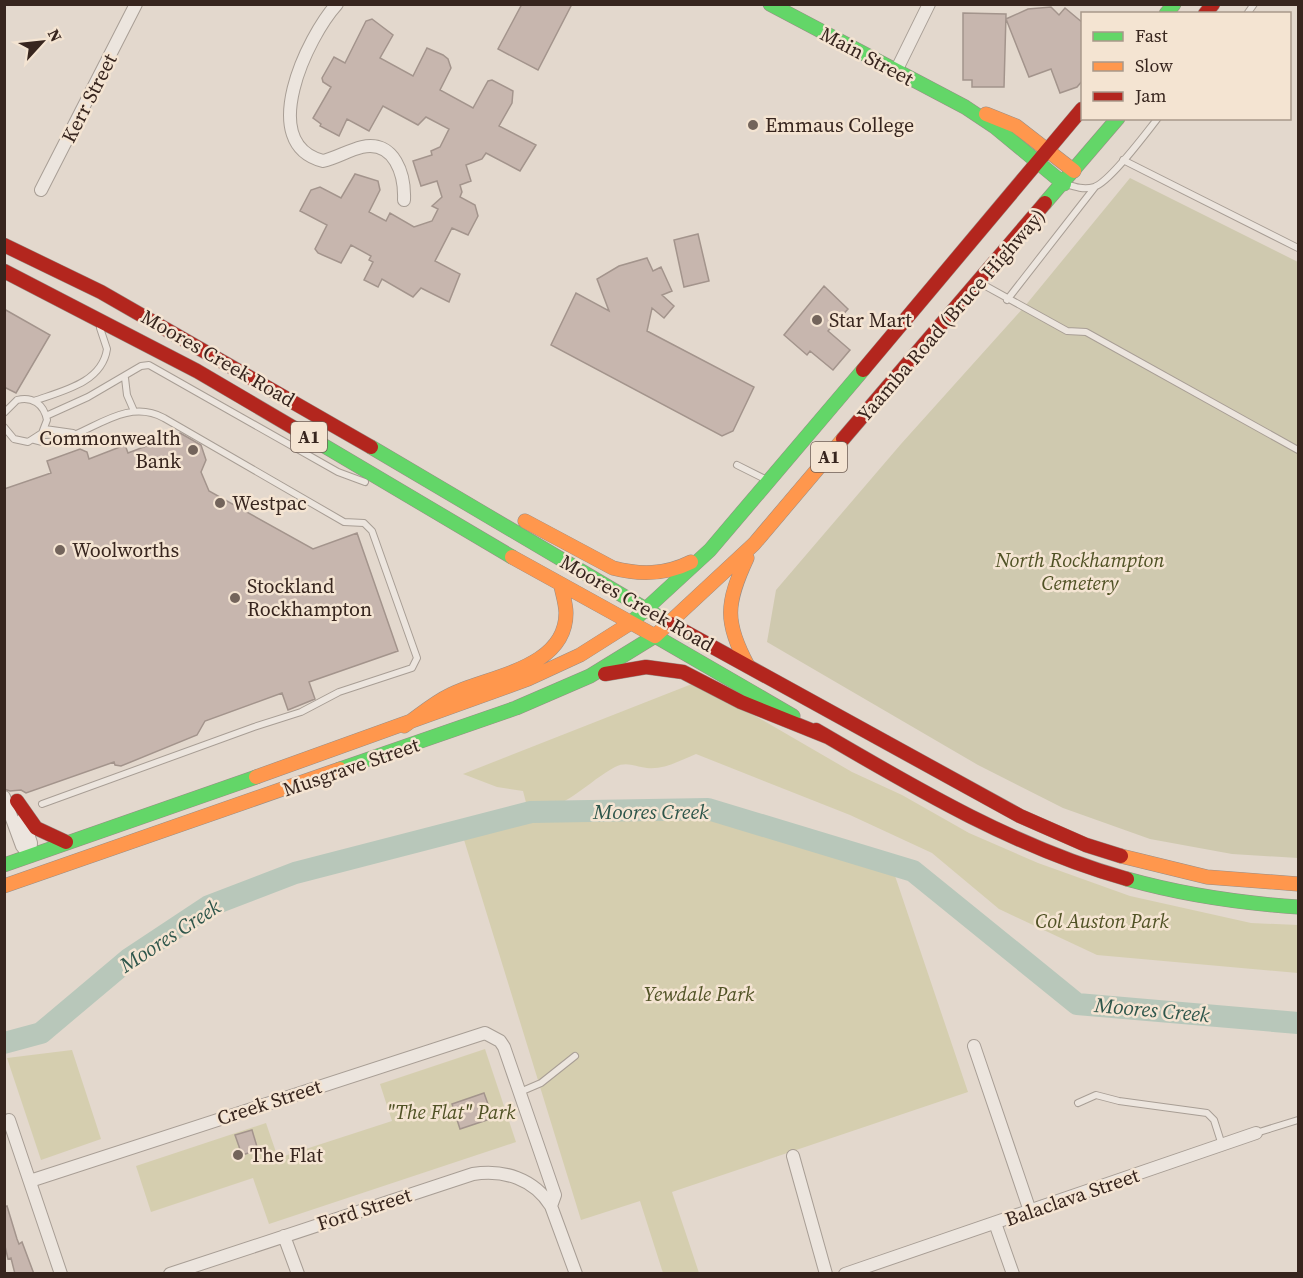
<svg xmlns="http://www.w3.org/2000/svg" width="1303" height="1278" font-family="'Source Serif 4',serif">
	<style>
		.green { fill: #d5ceaf }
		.cemetery { fill: #cfc9af }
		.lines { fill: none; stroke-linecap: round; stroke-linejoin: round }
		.river { stroke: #b8c7ba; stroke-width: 22 }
		.building { fill: #c7b6ae; stroke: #a3948c; stroke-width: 1.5 }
		.lane-casing { stroke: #a89e95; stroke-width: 8 }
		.street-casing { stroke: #a89e95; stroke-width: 14 }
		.fast-casing { stroke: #988d86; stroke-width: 15 }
		.slow-casing { stroke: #988d86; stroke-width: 15 }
		.jam-casing { stroke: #988d86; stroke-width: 15 }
		.lane { stroke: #ece5de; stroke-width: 6 }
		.street { stroke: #ece5de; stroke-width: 12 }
		.fast { stroke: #63d668; stroke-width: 14 }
		.slow { stroke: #ff974d; stroke-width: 14 }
		.jam { stroke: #b3261e; stroke-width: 14 }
		.poi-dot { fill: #73645b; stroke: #f4e4d2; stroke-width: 2 }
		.labels { text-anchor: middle; stroke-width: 5; stroke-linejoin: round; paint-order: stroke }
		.shield { fill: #f4e4d2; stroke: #705e54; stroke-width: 1.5 }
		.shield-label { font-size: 18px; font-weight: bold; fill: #37251e }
		.street-label { font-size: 20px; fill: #37251e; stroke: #f4e4d2 }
		.poi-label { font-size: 20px; fill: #37251e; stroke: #f4e4d2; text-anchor: start }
		.park-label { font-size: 20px; font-style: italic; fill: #505225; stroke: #f4e4d2 }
		.water-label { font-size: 21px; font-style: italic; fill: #2e564b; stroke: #f4e4d2 }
	</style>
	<rect width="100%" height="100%" fill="#e3d8cd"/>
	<path class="green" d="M 697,682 L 852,772 L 902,795 L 969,833 L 1038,863 L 1130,896 L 1251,923 L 1298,925 L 1298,973 L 1097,955 L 999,909 L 932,853 L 850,815 L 696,754 C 681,760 664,770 647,768 C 635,767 627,761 615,767 C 588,781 562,814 528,810 L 523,791 L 497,787 L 463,774 Z
		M 708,809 L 891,864 L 968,1092 L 672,1192 L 699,1273 L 663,1273 L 640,1201 L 581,1220 L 461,830 L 531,812 Z
		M 485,1049 L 516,1142 L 269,1224 L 253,1178 L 151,1212 L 136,1166 L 266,1123 L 278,1158 L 392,1121 L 380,1084 Z
		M 72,1050 L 101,1139 L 41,1160 L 7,1058 Z"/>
	<path class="cemetery" d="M 1130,178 L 1298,262 L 1298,858 L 1232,854 L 1150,839 L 1063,808 L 978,765 L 767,642 L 776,590 L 901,444 L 1025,306 Z"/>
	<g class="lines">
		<path class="river" d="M 4,1043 L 41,1033 L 129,959 L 209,906 L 295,873 L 531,812 L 708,809 L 913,871 L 1077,1004 L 1298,1023"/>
	</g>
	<path class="building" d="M 522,4 L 572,4 L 538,70 L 498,49 Z
		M 1051,7 L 1059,15 L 1065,8 L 1083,23 L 1083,80 L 1077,87 L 1060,93 L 1051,69 L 1029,77 L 1006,19 L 1028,9 Z
		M 963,13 L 1006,14 L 1004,87 L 972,87 L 972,80 L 963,80 Z
		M 372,19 L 393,35 L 380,58 L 413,76 L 427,48 L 443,55 L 448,59 L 451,68 L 440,90 L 473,108 L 488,81 L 492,80 L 513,91 L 512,103 L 499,126 L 536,145 L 520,171 L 486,153 L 482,159 L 466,165 L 471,181 L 460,185 L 462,192 L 460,197 L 475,205 L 478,216 L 468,235 L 452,228 L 435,261 L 460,274 L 449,302 L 421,288 L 413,297 L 382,279 L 378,287 L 364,280 L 373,262 L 369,260 L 371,256 L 351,245 L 341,263 L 318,253 L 315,249 L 327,225 L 300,211 L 311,190 L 320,187 L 341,198 L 355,174 L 378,181 L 380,190 L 369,212 L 386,221 L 390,213 L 414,227 L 432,221 L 438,209 L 432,206 L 442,197 L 437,181 L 421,186 L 413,161 L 432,155 L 431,151 L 440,147 L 449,129 L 426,117 L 418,125 L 383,106 L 369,131 L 347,119 L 339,136 L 320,126 L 321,124 L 313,118 L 331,87 L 323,82 L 322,78 L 334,57 L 345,63 L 366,21 Z
		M 698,234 L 709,281 L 684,287 L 674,240 Z
		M 647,258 L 653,271 L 661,267 L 672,291 L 662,295 L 674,306 L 664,318 L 652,308 L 647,331 L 754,387 L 733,431 L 722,436 L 551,345 L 576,293 L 609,311 L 597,279 L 619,266 Z
		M 824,286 L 848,309 L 828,331 L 850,350 L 833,370 L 810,351 L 807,355 L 784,335 Z
		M 4,309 L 50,335 L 16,393 L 4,387 Z
		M 180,433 L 201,445 L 206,460 L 201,472 L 209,491 L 313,549 L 357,533 L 398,651 L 309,682 L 315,699 L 288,710 L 282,693 L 205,721 L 197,735 L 121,766 L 115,765 L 114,762 L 26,793 L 21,790 L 10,791 L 4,789 L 4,489 L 51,473 L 47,461 L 80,449 L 87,452 L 89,459 L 125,445 L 128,453 Z
		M 484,1093 L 493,1118 L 460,1129 L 452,1104 Z
		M 252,1130 L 258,1150 L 242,1155 L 235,1135 Z
		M 7,1206 L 17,1239 L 19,1244 L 22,1242 L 34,1274 L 15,1274 L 11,1258 L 8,1259 L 4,1242 L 4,1207 Z"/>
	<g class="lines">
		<g class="lane-casing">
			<path id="lane" d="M 1247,14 L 1254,4
				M 1123,160 L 1298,248
				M 1066,184 C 1075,187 1084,190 1094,187 C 1110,182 1146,133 1158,118
				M 982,284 L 1067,331 L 1086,332 L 1298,450
				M 1007,300 L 1095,187
				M 125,378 L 127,395 L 134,411
				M 34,401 C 62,391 102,383 107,349 L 100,328
				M 4,413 L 17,400 C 32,396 44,404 47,420 L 42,433 L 28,442 L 14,439 L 4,427
				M 46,416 L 88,397 L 141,366 L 149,365 L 338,472 L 365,482
				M 45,429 L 73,433
				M 34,440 C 75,454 116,392 164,418 L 344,522 L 364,523 L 372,531 L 417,658 L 412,668 L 339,692 L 301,712 L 254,727 L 42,804
				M 737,465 L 765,479
				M 520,1092 L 541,1083 L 575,1056
				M 1078,1103 L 1096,1095 L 1119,1101 L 1207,1113 L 1214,1120 L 1222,1145
				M 1256,1133 L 1298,1120"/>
		</g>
		<g class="street-casing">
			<path id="street" d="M 337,4 C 307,37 256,144 323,161 C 336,158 349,150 362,147 C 395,140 405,175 404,200
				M 896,71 L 929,4
				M 41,190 L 136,4
				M 4,797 L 22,846 L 30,856
				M 23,819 L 31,843 L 30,856
				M 974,1046 L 1030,1211
				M 9,1120 L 61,1274
				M 793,1156 L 826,1274
				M 30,1181 L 485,1033 L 500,1041 L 504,1047 L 555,1195 L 551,1206 L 576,1274
				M 995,1223 L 1013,1274
				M 284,1236 L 298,1274
				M 170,1274 L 473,1174 C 504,1169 534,1179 551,1206
				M 845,1274 L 1256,1133"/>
		</g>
		<g class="fast-casing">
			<path id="fast" d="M 770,4 L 965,107 L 995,127 L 1064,184
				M 1166,14 L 1174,4
				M 1045,203 L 1118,118
				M 294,428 L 512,557
				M 371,447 L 671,624
				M 635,619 L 710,550 L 863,370
				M 655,636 L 793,716
				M 340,769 L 516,708 L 590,676 L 655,636
				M 4,865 L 256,777
				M 1127,879 C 1184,895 1239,903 1298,907"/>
		</g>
		<g class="slow-casing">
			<path id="slow" d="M 986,114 L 1016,126 L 1074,171
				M 525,521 L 613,568 C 640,575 665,575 691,562
				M 512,557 L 655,636 L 754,544 L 843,439
				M 747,558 C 726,603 724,622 748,666
				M 404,726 C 419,716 433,703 450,695 C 488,676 566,669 566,613 C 566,605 563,595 561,586
				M 256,777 L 528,679 L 580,655 L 629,624
				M 1121,856 L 1207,877 L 1298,884
				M 4,886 L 340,769"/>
		</g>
		<g class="jam-casing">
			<path id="jam" d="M 1205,14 L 1213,4
				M 4,245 L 101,292 L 371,447
				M 4,271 L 197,371 L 294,428
				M 863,370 L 1082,109
				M 843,439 L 1045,203
				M 671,624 L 1020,816 L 1086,845 L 1121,856
				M 605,674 L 646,667 L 683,672 L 741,702 L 828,737
				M 816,730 C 915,788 1016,848 1127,879
				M 17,801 L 36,828 L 66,842"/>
		</g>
		<use href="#lane" class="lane"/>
		<use href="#street" class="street"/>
		<use href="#fast" class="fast"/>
		<use href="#slow" class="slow"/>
		<use href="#jam" class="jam"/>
	</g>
	<g class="poi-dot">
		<circle cx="753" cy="125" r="6"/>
		<circle cx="817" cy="320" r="6"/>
		<circle cx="193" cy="450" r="6"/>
		<circle cx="220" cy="503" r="6"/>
		<circle cx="60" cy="550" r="6"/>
		<circle cx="235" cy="598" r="6"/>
		<circle cx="238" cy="1155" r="6"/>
	</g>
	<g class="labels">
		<g class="shield">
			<rect x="291" y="422" width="36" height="30" rx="4.5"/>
			<rect x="811" y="442" width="36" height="30" rx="4.5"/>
		</g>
		<g class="shield-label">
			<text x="309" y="443">A1</text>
			<text x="829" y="463">A1</text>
		</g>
		<g class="street-label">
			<text transform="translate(867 56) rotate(28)" y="7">Main Street</text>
			<text transform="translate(89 98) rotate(-63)" y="7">Kerr Street</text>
			<text transform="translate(951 315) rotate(-49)" y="7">Yaamba Road (Bruce Highway)</text>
			<text transform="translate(218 358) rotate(30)" y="7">Moores Creek Road</text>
			<text transform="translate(637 603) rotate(30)" y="7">Moores Creek Road</text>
			<text transform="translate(351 767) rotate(-19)" y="7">Musgrave Street</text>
			<text transform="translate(269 1102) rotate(-18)" y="7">Creek Street</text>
			<text transform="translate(1072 1197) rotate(-19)" y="7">Balaclava Street</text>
			<text transform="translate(364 1209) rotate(-18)" y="7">Ford Street</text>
		</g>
		<g class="poi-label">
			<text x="765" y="132">Emmaus College</text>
			<text x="829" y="327">Star Mart</text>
			<text x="181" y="445" text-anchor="end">Commonwealth<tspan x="181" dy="23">Bank</tspan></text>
			<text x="232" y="510">Westpac</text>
			<text x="72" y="557">Woolworths</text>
			<text x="247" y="593">Stockland<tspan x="247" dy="23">Rockhampton</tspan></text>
			<text x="250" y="1162">The Flat</text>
		</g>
		<g class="park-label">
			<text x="1080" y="567">North Rockhampton<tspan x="1080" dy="23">Cemetery</tspan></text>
			<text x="1102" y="928">Col Auston Park</text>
			<text x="699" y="1001">Yewdale Park</text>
			<text x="451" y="1119">"The Flat" Park</text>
		</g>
		<g class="water-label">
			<text x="651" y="819">Moores Creek</text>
			<text transform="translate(170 936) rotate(-33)" y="7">Moores Creek</text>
			<text transform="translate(1152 1010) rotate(5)" y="7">Moores Creek</text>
		</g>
	</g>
	<rect width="1303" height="1278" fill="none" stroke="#37251e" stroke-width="12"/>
	<rect x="1081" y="12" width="210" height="108" fill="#f4e4d2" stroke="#a8988a" stroke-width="1.5"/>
	<rect x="1093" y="32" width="30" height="9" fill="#63d668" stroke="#a8988a" stroke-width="1.5"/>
	<text x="1135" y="42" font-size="18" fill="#37251e">Fast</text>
	<rect x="1093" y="62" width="30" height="9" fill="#ff974d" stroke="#a8988a" stroke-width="1.5"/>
	<text x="1135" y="72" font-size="18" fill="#37251e">Slow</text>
	<rect x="1093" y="92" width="30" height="9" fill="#b3261e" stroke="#a8988a" stroke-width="1.5"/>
	<text x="1135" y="102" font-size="18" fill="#37251e">Jam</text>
	<g transform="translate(42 42) rotate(63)" stroke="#f4e4d2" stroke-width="4.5" paint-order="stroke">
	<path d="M0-4.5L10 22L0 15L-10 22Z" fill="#37251e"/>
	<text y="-9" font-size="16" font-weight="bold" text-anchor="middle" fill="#37251e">N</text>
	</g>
</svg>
